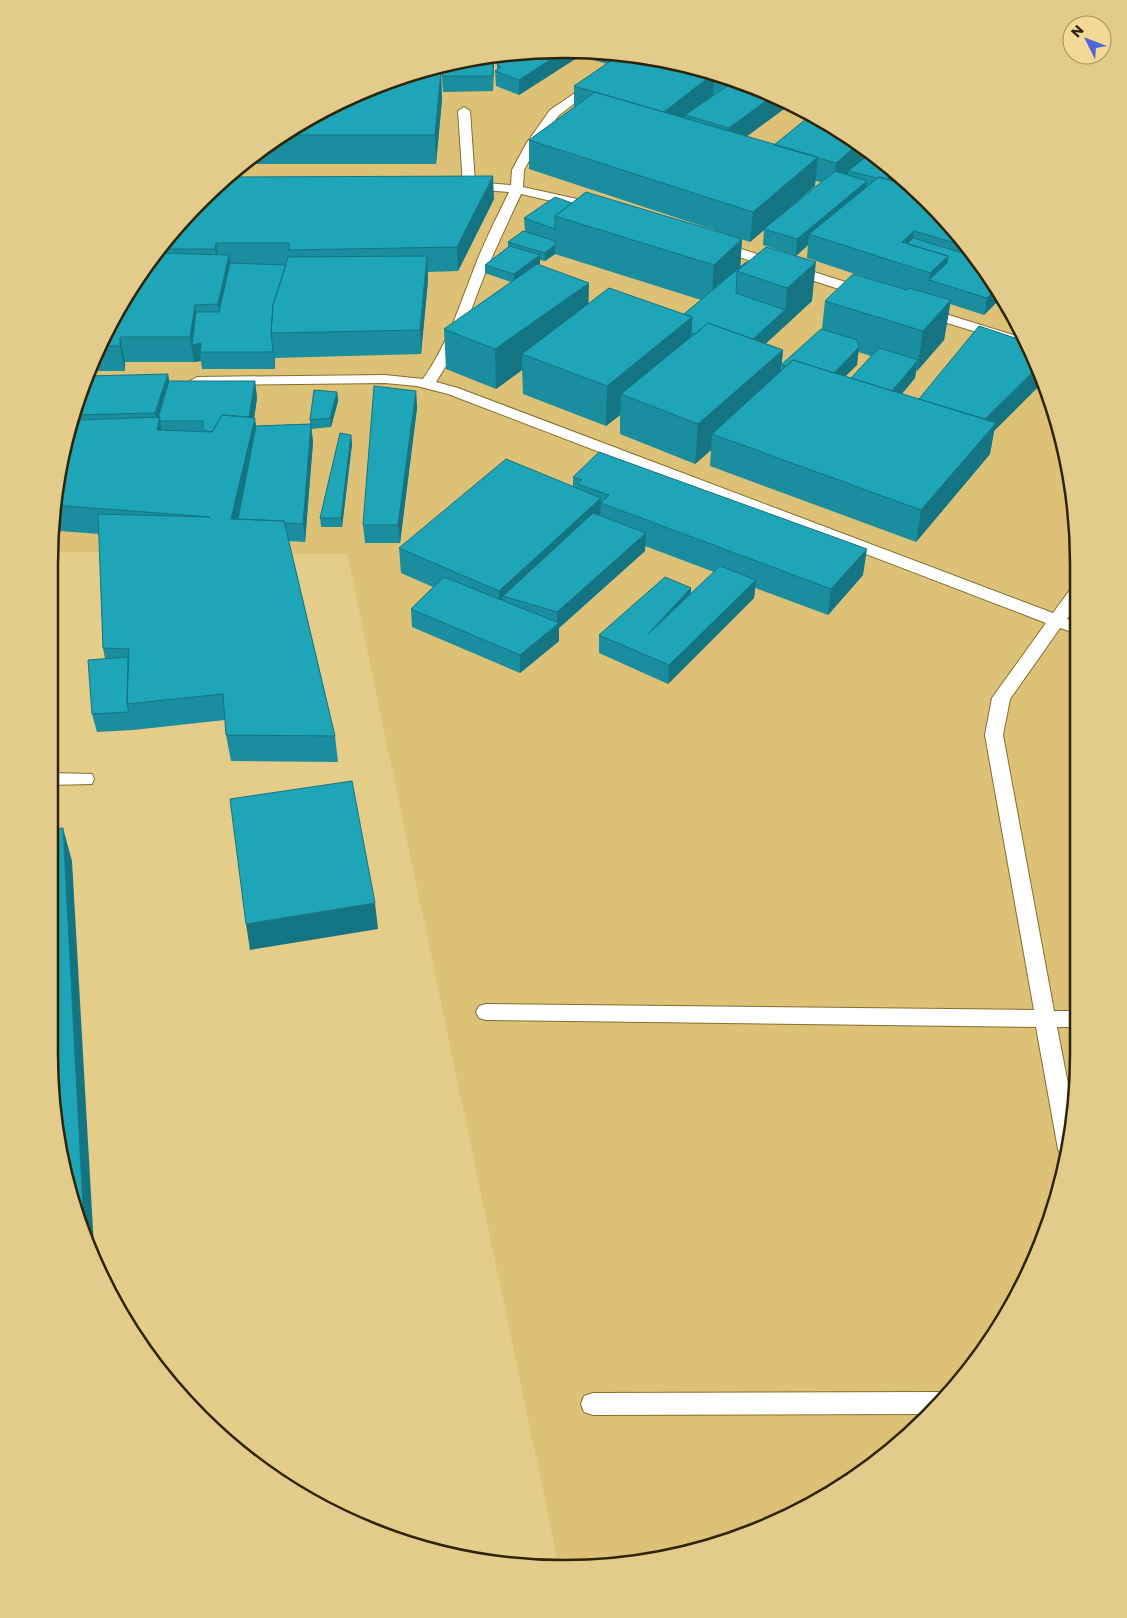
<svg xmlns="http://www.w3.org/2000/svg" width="1127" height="1618" font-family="Poppins,sans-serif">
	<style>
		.built { fill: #dcc176 }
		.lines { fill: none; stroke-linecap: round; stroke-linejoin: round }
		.lane-casing { stroke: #856e2c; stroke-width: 2 }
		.lane { fill: #fff; fill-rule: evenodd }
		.wall { fill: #1a8e9e; fill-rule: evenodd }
		.shaded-wall { fill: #157481 }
		.building { fill: #1ea5b8; stroke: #157481 }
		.rim { fill: none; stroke: #2e2408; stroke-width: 2.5 }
	</style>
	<rect width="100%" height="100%" fill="#e4cc89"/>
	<path class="built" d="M 564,49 L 664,59 L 761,88 L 850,136 L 928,200 L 972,250 L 1025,336 L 1068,463 L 1078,563 L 1078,1054 L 1068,1155 L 1039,1252 L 991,1341 L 927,1419 L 850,1482 L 791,1516 L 664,1559 L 597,1568 L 559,1567 L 347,554 L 50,552 L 59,463 L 76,398 L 118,306 L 200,199 L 278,135 L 367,88 L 463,59 Z"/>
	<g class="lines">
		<g class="lane-casing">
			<path id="lane" d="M 594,80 L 598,81 L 598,85 L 558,116 L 538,144 L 524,170 L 523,187 L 604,205 L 605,208 L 599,212 L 521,194 C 509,220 497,245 486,271 C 471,309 459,348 436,382 L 458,388 L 1053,613 L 1072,587 L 1078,586 L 1078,603 L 1067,619 L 1078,623 L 1078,634 L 1060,628 L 1010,699 L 1003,735 L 1054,1011 L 1078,1011 L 1078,1027 L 1057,1027 L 1073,1110 L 1068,1158 L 1061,1156 L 1058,1149 L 1036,1027 L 486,1020 L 479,1018 L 476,1012 L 479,1006 L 486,1004 L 1034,1010 L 985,735 L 992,698 L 1046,623 L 448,394 L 417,386 L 385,383 L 197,385 L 190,381 L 197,377 L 385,375 L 423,379 C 446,347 458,310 472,274 C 482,246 496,219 509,192 L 469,189 L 463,185 L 458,111 L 464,107 L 470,111 L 475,182 L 511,185 L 512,170 L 526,144 L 550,110 Z
				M 719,242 L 871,290 L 873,293 L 866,297 L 861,296 L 714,249 L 712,246 L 714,243 Z
				M 923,307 L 1026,339 L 1029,348 L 918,314 L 916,311 Z
				M 49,773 L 92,774 L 94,779 L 92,784 L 49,785 Z
				M 940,1392 L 947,1394 L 931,1414 L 593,1415 L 584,1412 L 581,1404 L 584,1396 L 593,1393 Z"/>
		</g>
		<use href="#lane" class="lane"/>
	</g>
	<path class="wall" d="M 564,49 L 664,59 L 761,88 L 747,137 L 774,145 L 850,136 L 902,179 L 899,182 L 928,200 L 974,256 L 976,257 L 1001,298 L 984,315 L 950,304 L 944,340 L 917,371 L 916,370 L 915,378 L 902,394 L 919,399 L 1027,342 L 1041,384 L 994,431 L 990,454 L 916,542 L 710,466 L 711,450 L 695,464 L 620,434 L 620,415 L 606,426 L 523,394 L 522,370 L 496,389 L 446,369 L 444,329 L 511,282 L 485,273 L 485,265 L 508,247 L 508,242 L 525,231 L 524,218 L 572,203 L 742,239 L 740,267 L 746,262 L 812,301 L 765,343 L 783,350 L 781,371 L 781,365 L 822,329 L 825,301 L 882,283 L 807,258 L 808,245 L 796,256 L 763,245 L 764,230 L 750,242 L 529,169 L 529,140 L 574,107 L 574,86 L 607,64 L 580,56 L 519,95 L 496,86 L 495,71 L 497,70 L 497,65 ZM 815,181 L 821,182 L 790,207 L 815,186 ZM 555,254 L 701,300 L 684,314 L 589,304 L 539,264 L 540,264 L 540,260 L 545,261 ZM 858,352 L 871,356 L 851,378 L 845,376 L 857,365 Z
		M 494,56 L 493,91 L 443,92 L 442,76 Z
		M 433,71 L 441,71 L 442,99 L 436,164 L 243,164 L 278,135 L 367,88 Z
		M 200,199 L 494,199 L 458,271 L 428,272 L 428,280 L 421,354 L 275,358 L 275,369 L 202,369 L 201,361 L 194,362 L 125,362 L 125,371 L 88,371 L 118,306 Z
		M 1010,312 L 1017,323 L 1009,320 Z
		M 168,374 L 169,381 L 255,381 L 257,398 L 254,418 L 256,426 L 310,424 L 310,420 L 337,392 L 338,401 L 331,427 L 311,429 L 313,442 L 305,542 L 289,541 L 335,736 L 338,762 L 231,761 L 226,735 L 225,720 L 133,730 L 97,732 L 92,714 L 105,659 L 103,648 L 99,534 L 60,531 L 58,519 L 56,524 L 53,524 L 59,463 L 74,426 L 71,416 L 73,411 Z
		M 416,391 L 417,408 L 400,543 L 365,543 L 363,525 Z
		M 351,435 L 352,444 L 342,527 L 321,527 L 320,518 Z
		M 573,477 L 863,575 L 828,615 L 755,588 L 754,598 L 668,684 L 599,653 L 599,635 L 691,588 L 691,594 L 714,572 L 645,546 L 645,551 L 559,628 L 559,641 L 520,673 L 412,627 L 411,609 L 433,587 L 401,573 L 399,548 L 573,486 Z"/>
	<path class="shaded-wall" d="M 567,49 L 580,50 L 580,56 L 519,95 L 519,80 Z
		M 611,53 L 622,54 L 608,64 L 608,56 Z
		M 493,56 L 494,56 L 493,91 Z
		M 441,71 L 442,99 L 436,164 L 435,135 Z
		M 713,74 L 714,74 L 713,95 L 687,116 L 685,115 L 685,117 L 663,135 L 664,112 Z
		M 774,95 L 791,104 L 727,151 L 729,128 Z
		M 859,143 L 871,154 L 848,171 L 848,174 L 834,186 L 836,163 Z
		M 818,157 L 815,186 L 765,229 L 764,229 L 764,230 L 750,242 L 753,212 Z
		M 894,172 L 902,179 L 883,197 L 885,181 Z
		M 493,176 L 494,199 L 458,271 L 457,247 Z
		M 867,181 L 865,197 L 809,234 L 808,245 L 796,256 L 797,239 Z
		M 914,231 L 911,252 L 902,242 Z
		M 742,239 L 740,272 L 737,271 L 711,304 L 714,265 Z
		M 216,243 L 220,267 L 218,273 L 215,249 Z
		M 967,244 L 975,255 L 961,270 L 965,246 Z
		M 555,245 L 555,254 L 545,261 L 545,253 Z
		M 229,255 L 233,279 L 222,329 L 218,304 Z
		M 540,255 L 540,264 L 514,283 L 514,274 Z
		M 427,256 L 428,280 L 421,354 L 420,330 Z
		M 948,256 L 944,280 L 929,280 L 927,297 L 930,273 Z
		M 816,262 L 812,301 L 784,327 L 787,288 Z
		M 589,283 L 588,322 L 522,354 L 522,370 L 496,389 L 495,349 Z
		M 996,289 L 1001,298 L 984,315 L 987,298 Z
		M 951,300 L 944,340 L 917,371 L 923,331 Z
		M 195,305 L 201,343 L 200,352 L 201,361 L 194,362 L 190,337 Z
		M 785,310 L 784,327 L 739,368 L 740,350 Z
		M 692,317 L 690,356 L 621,394 L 620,415 L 606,426 L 607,386 Z
		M 120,337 L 125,362 L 125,371 L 120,346 Z
		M 273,347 L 274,358 L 275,358 L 275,369 L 273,352 Z
		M 859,347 L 857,365 L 825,397 L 827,379 Z
		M 783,350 L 779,390 L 712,434 L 711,450 L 695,464 L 698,424 Z
		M 918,360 L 915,378 L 883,416 L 886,398 Z
		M 1036,369 L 1041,384 L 994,431 L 990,454 L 916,542 L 921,510 L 983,421 Z
		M 168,374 L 172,399 L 160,421 L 164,443 L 157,430 L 157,421 L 155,413 Z
		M 255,381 L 257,398 L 252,433 L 255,418 L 258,443 L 240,521 L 231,519 L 248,425 Z
		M 416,391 L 417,408 L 400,543 L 398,525 Z
		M 337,392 L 338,401 L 331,427 L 330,418 Z
		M 311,424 L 313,442 L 305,542 L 303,524 Z
		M 74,426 L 78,444 L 54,505 L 56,492 Z
		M 351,435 L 352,444 L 342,527 L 341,518 Z
		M 601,498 L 600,524 L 503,596 L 503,614 L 500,617 L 499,591 Z
		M 54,505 L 58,519 L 56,524 L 54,514 Z
		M 646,533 L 645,551 L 559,628 L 559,641 L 520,673 L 520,655 L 557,625 L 557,612 Z
		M 867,549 L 863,575 L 828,615 L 831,589 Z
		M 756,580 L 754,598 L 668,684 L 669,665 Z
		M 691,588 L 690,607 L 648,634 Z
		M 63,828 L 72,861 L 95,1265 L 88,1252 L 85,1244 Z
		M 375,903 L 378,929 L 250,950 L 246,924 Z"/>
	<path class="building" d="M 564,49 L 567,49 L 519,80 L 495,71 L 501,67 L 497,65 L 500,60 L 510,54 Z
		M 593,52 L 611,53 L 608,56 Z
		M 621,54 L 664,59 L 713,74 L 664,112 L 574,86 Z
		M 493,56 L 493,76 L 442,76 L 443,65 L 463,59 Z
		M 431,68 L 431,71 L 422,71 Z
		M 422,71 L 441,71 L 435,135 L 278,135 L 367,88 Z
		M 714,74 L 736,80 L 730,84 L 713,80 Z
		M 736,80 L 761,88 L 774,95 L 729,128 L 685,115 Z
		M 595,92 L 818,157 L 753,212 L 529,140 Z
		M 811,115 L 850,136 L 859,143 L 836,163 L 774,145 Z
		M 871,153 L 894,172 L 887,179 L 879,177 L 877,178 L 848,171 Z
		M 835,171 L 867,181 L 797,239 L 764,229 Z
		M 493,176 L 457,247 L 289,250 L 289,243 L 216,243 L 215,249 L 161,249 L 200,199 L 227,177 Z
		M 879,177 L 910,186 L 928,200 L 967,244 L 965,246 L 914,231 L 902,242 L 948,256 L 930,273 L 809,234 Z
		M 586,192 L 742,239 L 714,265 L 555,216 Z
		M 555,197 L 572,203 L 555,216 L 555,229 L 524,218 Z
		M 523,231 L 555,241 L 555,245 L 545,253 L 508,242 Z
		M 913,238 L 976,257 L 996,289 L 987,298 L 929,280 L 947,263 L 948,256 L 907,244 Z
		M 510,246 L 540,255 L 514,274 L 485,265 Z
		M 766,247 L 816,262 L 787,288 L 737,271 Z
		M 158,253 L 229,255 L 218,304 L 195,305 L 190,337 L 120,337 L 120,346 L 100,346 L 118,306 Z
		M 427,256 L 420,330 L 271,333 L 273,305 L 288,257 Z
		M 746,262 L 748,262 L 737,271 L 736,293 L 785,310 L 753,339 L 708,323 L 695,334 L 691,333 L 692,317 L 684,314 Z
		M 230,263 L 286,265 L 273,305 L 271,333 L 273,352 L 200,352 L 201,343 L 192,345 L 196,312 L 219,312 Z
		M 537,264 L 589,283 L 495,349 L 444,329 Z
		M 853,274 L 907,290 L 909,288 L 951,300 L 923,331 L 825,301 Z
		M 609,288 L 692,317 L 607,386 L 522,354 Z
		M 708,323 L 783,350 L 698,424 L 621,394 Z
		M 979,326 L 1027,342 L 1036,369 L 985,419 L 919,399 Z
		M 821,329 L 857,340 L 859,347 L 834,373 L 793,360 L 786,366 L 781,365 Z
		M 879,348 L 918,360 L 892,391 L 851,378 Z
		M 793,360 L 996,423 L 921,510 L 712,434 Z
		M 168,374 L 155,413 L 72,415 L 87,376 Z
		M 169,381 L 255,381 L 249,417 L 222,415 L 212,432 L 203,430 L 203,421 L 160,421 L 160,417 L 158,418 Z
		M 374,386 L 416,391 L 398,525 L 363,525 Z
		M 314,390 L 337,392 L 330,418 L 310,420 Z
		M 222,415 L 255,418 L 231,519 L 284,521 L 335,736 L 226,735 L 223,694 L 127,704 L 129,649 L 103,648 L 98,514 L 210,517 L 54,505 L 80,420 L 160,417 L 157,430 L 212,432 Z
		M 311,424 L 303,524 L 285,523 L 284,521 L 238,519 L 256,426 Z
		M 69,426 L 74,426 L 56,492 L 59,463 Z
		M 340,433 L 351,435 L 341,518 L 320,518 Z
		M 599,452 L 867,549 L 831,589 L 601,503 L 609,495 L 577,484 L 582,480 L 573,477 Z
		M 506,459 L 601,498 L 499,591 L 399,548 Z
		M 593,513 L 646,533 L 557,612 L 503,596 Z
		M 720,566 L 756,580 L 669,665 L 599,635 L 665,577 L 691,588 L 648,634 Z
		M 444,577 L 559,623 L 520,655 L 411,609 Z
		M 128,657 L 127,704 L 129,712 L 92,714 L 88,660 Z
		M 352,781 L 375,903 L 246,924 L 230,799 Z
		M 63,828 L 85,1244 L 66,1188 L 49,1054 L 49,830 Z"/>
	<path d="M0 0H1127V1618H0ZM564 58H564A506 506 0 0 1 1070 564V1054A506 506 0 0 1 564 1560H564A506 506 0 0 1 58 1054V564A506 506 0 0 1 564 58Z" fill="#e2cb8b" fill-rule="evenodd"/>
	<path class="rim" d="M564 58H564A506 506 0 0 1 1070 564V1054A506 506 0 0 1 564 1560H564A506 506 0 0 1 58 1054V564A506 506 0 0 1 564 58Z"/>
	<g transform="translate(1087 40) rotate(312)"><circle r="24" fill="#f2d996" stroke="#a4915d"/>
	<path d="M0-4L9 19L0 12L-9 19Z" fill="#4c66db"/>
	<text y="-8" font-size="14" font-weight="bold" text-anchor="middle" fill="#2e2408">N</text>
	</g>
</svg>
